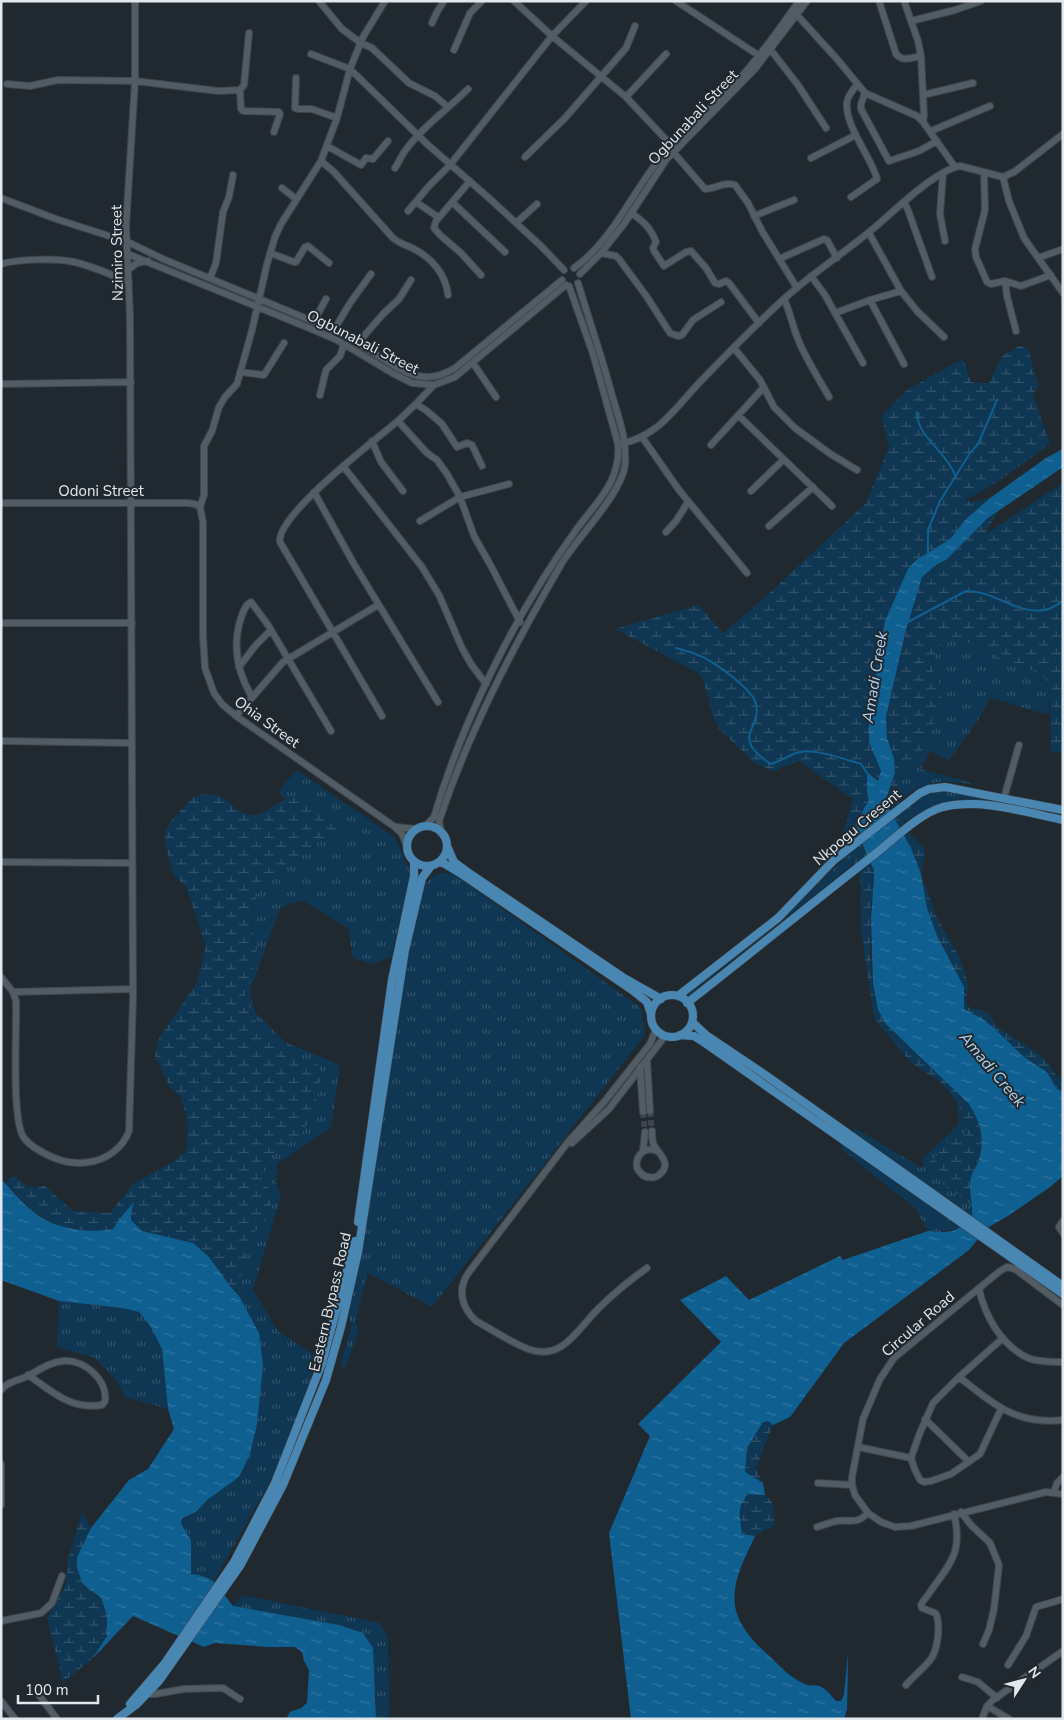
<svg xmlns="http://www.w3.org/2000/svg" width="1064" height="1720" font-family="'Nunito Sans',sans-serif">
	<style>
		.grass { fill: url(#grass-tufts) }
		.wetland { fill: url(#wetland-marsh) }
		.water { fill: url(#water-ripples) }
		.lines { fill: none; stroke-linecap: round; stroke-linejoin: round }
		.stream { stroke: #0f5f91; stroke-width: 2 }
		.minor-tunnel { stroke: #3d464c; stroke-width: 6; stroke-dasharray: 6 3; stroke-linecap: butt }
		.minor-casing { stroke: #3e454b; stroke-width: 8 }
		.major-casing { stroke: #3e454b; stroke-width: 9 }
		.minor { stroke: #525c64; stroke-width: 6 }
		.major { stroke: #4a86b2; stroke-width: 8 }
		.labels { text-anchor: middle; stroke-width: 4; stroke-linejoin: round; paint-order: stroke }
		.street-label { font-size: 15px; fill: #e3e8ed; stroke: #202930 }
		.water-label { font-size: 16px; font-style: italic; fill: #b0d3f0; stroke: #202930 }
	</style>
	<defs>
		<pattern id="grass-tufts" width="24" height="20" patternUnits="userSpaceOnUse" patternTransform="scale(1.25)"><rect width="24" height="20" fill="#0f3652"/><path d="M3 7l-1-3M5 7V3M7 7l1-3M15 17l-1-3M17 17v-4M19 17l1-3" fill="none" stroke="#32536b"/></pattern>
		<pattern id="wetland-marsh" width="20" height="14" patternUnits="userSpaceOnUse" patternTransform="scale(1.25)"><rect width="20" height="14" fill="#0f3652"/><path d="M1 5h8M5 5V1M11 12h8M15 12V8" fill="none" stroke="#32536b"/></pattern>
		<pattern id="water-ripples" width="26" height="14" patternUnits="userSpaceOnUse" patternTransform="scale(1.25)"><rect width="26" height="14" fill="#0f5f91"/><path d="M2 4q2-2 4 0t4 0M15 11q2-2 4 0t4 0" fill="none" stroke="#3276a1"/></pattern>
	</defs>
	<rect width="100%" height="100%" fill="#202930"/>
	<path class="grass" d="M 952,637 L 984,649 L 1003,659 L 1043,675 L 1050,688 L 1049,715 L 990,698 L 977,722 L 949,760 L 930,751 L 921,769 L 979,785 C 940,780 931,778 898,801 L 897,786 L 902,772 L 912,768 L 928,739 L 939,683 L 932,669 L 936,650 L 945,639 Z
		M 296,770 L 395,837 L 411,874 L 391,957 L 371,964 L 353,958 L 348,928 L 302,900 L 280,908 L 250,991 L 255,1012 L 285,1042 L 340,1065 L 331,1128 L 277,1164 L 276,1182 L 281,1196 L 253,1290 L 278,1331 L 319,1358 L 289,1440 L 272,1478 L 214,1581 L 206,1576 L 191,1575 L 191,1540 L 181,1524 L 182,1518 L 196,1512 L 207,1500 L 235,1480 L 257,1424 L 258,1406 L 250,1316 L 239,1296 L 247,1246 L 251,1235 L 261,1226 L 271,1193 L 264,1177 L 264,1163 L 272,1155 L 300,1135 L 314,1113 L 299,1057 L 286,1053 L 262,1030 L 251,1014 L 245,995 L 253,971 L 254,936 L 250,924 L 253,905 L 260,886 L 280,872 L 317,842 L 339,834 L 343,822 L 298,796 L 284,799 L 279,791 Z
		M 942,791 L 1006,803 L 1006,804 C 962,797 943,795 906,822 L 901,814 C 913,802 924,793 942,791 Z
		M 849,854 L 855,863 L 693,992 L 690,998 L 685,994 L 778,923 Z
		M 440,873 L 448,873 L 455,875 L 637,1005 L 642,1011 L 645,1035 L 432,1307 L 368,1273 L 355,1322 L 359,1330 L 344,1372 L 341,1362 L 351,1328 L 349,1316 L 381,1118 L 394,1017 L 417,902 L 426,883 L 432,877 Z
		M 957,1102 L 967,1130 L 964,1134 L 947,1188 L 964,1199 L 973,1207 L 972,1216 L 852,1133 L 855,1128 L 922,1168 L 924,1164 L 921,1160 L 959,1124 Z
		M 844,1145 L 961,1228 L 940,1232 L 928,1231 L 915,1208 L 841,1149 Z
		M 59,1301 L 123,1308 L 139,1312 L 151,1327 L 162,1349 L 168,1409 L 125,1397 L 116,1380 L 95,1358 L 57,1347 Z
		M 243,1595 L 380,1623 L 388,1637 L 389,1719 L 376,1719 L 376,1697 L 363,1633 L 339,1625 L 233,1606 Z"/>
	<path class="wetland" d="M 1019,346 L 1029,349 L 1034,373 L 1039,385 L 1033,394 L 1050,444 L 996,483 L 965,500 L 971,502 L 990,498 L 965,520 L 950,539 L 916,560 L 885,621 L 869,718 L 869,742 L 881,771 L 879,781 L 871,774 L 867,792 L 869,801 C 863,809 855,822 857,832 C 858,844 871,858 874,871 C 876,882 872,896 871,909 C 870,933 869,989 879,1011 C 881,1015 884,1020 887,1024 L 969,1104 C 980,1122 985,1139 978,1161 C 973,1179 967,1186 973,1207 L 964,1199 L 947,1188 L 928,1169 L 928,1164 L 956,1135 L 964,1134 L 967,1130 L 957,1102 L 940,1082 L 910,1062 L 874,1018 L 861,931 L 860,872 L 841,842 L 853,799 L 799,761 L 774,771 L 756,764 L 719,729 L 713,716 L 703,680 L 698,673 L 615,629 L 698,605 L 723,633 L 763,599 L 866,503 L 889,447 L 881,416 L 907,390 L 956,362 L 964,360 L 971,382 L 989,383 L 1002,356 Z
		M 1063,483 L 1063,752 L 1051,753 L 1050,688 L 1043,675 L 1003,659 L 984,649 L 952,637 L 945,639 L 936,650 L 932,669 L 939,683 L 943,705 L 928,739 L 912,768 L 902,773 L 897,786 L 901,814 L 910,834 L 924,848 L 925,855 L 921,874 L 937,917 L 960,958 L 968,984 L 966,1002 L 970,1009 L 979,1009 L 989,1013 L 996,1026 L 1039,1054 L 1049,1064 L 1057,1077 L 1063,1078 L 1063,1101 L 966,1016 L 950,991 L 927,908 L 921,874 L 911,848 L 889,809 L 887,796 L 895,773 L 894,758 L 887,738 L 886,717 L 917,588 L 922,577 L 928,571 L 946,560 L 968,537 L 998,510 L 985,535 Z
		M 203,794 C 208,794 214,794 219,796 C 229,801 240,815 252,815 C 267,816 280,797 298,796 L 343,822 L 339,834 L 317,842 L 280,872 L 261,886 L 253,905 L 250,924 L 257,947 L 253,971 L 245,995 L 251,1014 L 262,1030 L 286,1053 L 317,1064 L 321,1075 L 314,1113 L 300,1135 L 272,1155 L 264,1163 L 264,1177 L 273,1199 L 268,1213 L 261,1226 L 251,1235 L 247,1246 L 239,1296 L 259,1333 L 263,1365 L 257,1424 L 250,1454 L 240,1475 L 235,1480 L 207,1500 L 196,1512 L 182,1518 L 181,1524 L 191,1540 L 191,1574 C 218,1577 217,1587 233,1606 L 184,1585 L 180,1515 L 227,1467 L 109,1235 L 60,1227 L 32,1211 L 6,1184 L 13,1175 L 29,1187 L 45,1186 L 73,1211 L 110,1213 L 133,1184 L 174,1161 L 186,1151 L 188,1124 L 181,1097 L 170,1088 L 155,1056 L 159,1038 L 197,982 L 206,946 L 186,887 L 174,875 L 166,849 L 165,832 L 171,821 L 192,798 Z
		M 885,1312 L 844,1343 L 790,1417 L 773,1425 L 756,1468 L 763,1483 L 765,1495 L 772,1502 L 775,1525 L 755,1536 L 739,1571 L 735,1588 L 735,1608 L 739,1619 L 752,1640 L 781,1667 L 794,1678 L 807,1685 L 819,1686 L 827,1690 L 836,1701 L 841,1701 L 844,1695 L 848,1654 L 847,1709 L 844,1719 L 748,1645 L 715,1578 L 727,1476 L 768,1398 Z
		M 82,1512 L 91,1528 L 77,1557 L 83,1584 L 101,1598 L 107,1615 L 107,1636 L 92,1659 L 63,1682 L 47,1618 L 66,1584 L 68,1559 Z"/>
	<path class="water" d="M 1063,449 L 1063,467 L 988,518 L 946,560 L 936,565 L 922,577 L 906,630 L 886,717 L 887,738 L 894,758 L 895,773 L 887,796 L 889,809 L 911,848 L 921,874 L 927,908 L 937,936 L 964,987 L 964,1009 C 969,1013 975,1014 981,1018 C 995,1028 1008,1042 1021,1054 C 1029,1061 1039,1066 1046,1072 C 1053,1078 1053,1090 1063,1091 L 1063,1176 L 1050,1187 L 1008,1216 L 987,1228 L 969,1250 L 844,1343 L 790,1417 L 773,1425 L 768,1421 L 763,1422 L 747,1448 L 745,1472 L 763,1483 L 765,1495 L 748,1494 C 736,1506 740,1519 742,1534 L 755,1536 C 731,1586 720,1611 766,1653 C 775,1661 784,1672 794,1678 C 798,1681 804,1684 808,1685 C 812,1686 816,1685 819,1686 C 827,1689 831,1696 836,1701 L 841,1701 L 844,1695 L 848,1654 L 847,1709 L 844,1719 L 631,1719 L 609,1533 L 650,1436 L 638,1424 L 721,1342 L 680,1300 L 726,1276 L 749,1300 L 840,1256 L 843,1260 L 928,1231 C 951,1233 957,1233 972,1216 C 973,1203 968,1191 971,1177 C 973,1171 977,1166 979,1159 C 985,1137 980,1122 969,1104 L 886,1024 L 878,1010 L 873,984 L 871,919 L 874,879 L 874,870 L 857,833 L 858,821 L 864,808 L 869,801 L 867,792 L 867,772 L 878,781 L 881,771 L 869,742 L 869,718 L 885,621 L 908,569 L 916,560 L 950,539 L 965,520 L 990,498 L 1046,458 Z
		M 1,1179 C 11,1189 20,1201 31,1210 C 53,1229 85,1234 113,1229 L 122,1216 L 134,1202 L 131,1211 L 131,1220 L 142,1231 L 193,1243 L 209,1257 L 230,1286 L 239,1296 L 259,1333 L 263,1365 L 257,1424 L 250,1454 L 240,1475 L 235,1480 L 207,1500 L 196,1512 L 182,1518 L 181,1524 L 191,1540 L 191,1574 C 218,1577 217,1587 233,1606 L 339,1625 L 363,1633 L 373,1648 L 376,1719 L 286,1719 L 290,1712 L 301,1708 L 307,1703 L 309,1670 L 304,1661 L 302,1652 L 295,1647 L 268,1647 L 215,1643 L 204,1647 L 133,1616 L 92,1659 L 107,1636 L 107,1615 L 101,1598 L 83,1584 L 77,1568 L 77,1557 L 91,1528 L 129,1480 L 148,1469 L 174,1429 L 168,1409 L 162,1349 L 151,1327 L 139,1312 L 123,1308 L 59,1301 L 1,1280 Z"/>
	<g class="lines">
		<path class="stream" d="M 917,412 C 916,436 947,452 955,475
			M 928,554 L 928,530 L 940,501 L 970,453 L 978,444 L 997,400
			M 906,623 L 966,591 C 993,590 1017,615 1045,610 C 1051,609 1058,604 1063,601
			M 676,648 C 683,650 691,652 698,655 C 712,660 749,687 755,701 C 765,729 727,735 771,764 C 782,761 790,754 800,752 C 813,748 847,760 861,764 L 867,773"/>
		<path class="minor-tunnel" d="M 650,1111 L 652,1131
			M 643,1112 L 645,1132"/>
		<g class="minor-casing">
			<path id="minor" d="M 319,1 L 342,29 L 361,43 L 372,48 L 409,83 L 435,96 L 448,107
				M 514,1 L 552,36 L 626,97 L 673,147
				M 676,1 L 758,55
				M 879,1 L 896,54 C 903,62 912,58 921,56
				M 904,1 L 918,41 L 921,56 L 924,115 L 923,122
				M 797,15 L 837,59 L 865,93 L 917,116 L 923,122 L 955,167
				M 911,21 L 955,10 L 981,1
				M 432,23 L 437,12 L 444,1
				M 770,49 L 798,85 L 826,128
				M 454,50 L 470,13 L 482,1
				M 311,54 L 350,69 L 427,144 L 490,199 L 541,246 L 564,270
				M 296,78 L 295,108 L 299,109 L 312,109 L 337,118
				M 7,84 L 30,86 L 58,80 L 135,81 L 218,91 L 240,90 L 244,85 L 249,33
				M 240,90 L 241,109 L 243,111 L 279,112 L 280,114 L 274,132
				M 865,93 L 861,104 L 861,109 L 889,161 L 919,151 L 937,141
				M 923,95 L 973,83
				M 626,97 L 666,54
				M 931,131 L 990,106
				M 327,146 L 361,165 L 366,158 L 373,159 L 388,141
				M 674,153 L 705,189 C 715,189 725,181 735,185 L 748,203 L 762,231 L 797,288
				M 525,157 L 565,118 L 626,48 L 635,26
				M 811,158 L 856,135
				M 321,161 L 334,172 L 393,238 C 400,244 407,245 414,249 C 432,258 446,275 448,295
				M 395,168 C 399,162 401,156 405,151 C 422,127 447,110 468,89
				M 943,173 L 940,214 L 945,241
				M 984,173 L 985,210 L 975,249 L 976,257 L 987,282 L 991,284 L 1005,281 L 1021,286 L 1051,275
				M 1003,177 L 1009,201 L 1024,238 L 1063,293
				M 470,181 L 436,221 L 434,228 L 440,235 L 461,253 L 481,275
				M 282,188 L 296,199
				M 851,197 L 877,179 C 872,158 844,125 847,102 C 848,95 853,90 857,85
				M 1,198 L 56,219 L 128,242 L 163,259 L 334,330 C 348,337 361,345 374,353 C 403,371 423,388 455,368 L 562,280
				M 416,202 L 438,217
				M 452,202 L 505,252
				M 904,202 L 908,210 L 932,277
				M 408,211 L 429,186 L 450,165 L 552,36 L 586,1
				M 631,213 C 643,221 651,228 656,242 L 653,248 L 654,251 L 664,266 L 686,252 L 691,251 L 706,268 L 715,283 L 719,284 L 726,281 L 729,283 L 759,323
				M 754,216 L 794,200
				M 516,223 L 537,204
				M 869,233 L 901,291 L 917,311 L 944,337
				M 270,253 L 294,262 L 296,262 L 305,247 L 308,246 L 329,263
				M 601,253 L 616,256 L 619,259 L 647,297 L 670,333 L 678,336 L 682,335 L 693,320 L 721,302
				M 128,254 L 314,330 L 337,340 L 394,374 L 412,383 L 434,385 L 455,377 L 566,285
				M 1038,258 L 1063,249
				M 779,259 L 824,239 L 827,240 L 837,258
				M 1,264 C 19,259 56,258 74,262 C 93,266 111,275 129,282
				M 574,268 C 612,241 630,196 658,161 C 679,134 707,113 731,88 C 756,62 778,31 799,1
				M 129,269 L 137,263 L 148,261
				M 580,274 L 601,253 L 624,224 L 666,160 L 755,69 L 807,1
				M 811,276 L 825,295 L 863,363
				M 210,278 L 216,263 L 223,212 L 229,197 L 233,175
				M 1005,281 L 1007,296 L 1016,331
				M 784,299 C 791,314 793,329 800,344 C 808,362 819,379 829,397
				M 870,300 L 904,364
				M 835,313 L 870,300 L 901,291
				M 314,321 L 326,299
				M 334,330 L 350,303 L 371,274
				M 358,343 L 383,314 L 399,299 L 411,280
				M 734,348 L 760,380 L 774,407 L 795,428 L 829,453 L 857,470
				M 473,363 L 496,397
				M 240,372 L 264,375 L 284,343
				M 1,384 L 131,382
				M 320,395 L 326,370 L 340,356 L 344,344
				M 416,404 L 427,411 L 442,424 L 457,447 L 467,443 L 472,445 L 482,466
				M 738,415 L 832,506
				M 398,421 L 427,453 L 437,460 L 447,474 L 460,497 L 474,536 L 491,566 L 520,622
				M 642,437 L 679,490 L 747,573
				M 372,441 L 381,462 L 403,491
				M 623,443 C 636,441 646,435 657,427 C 672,415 685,398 699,383 C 727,354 755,325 785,298 C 815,271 850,249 880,223 C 898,207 937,170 960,166 L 1003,177 L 1014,172 L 1063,134
				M 711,445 L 764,387
				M 343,466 L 422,567 L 439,595 L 462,648 L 471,664 L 486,684
				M 751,491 L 783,460
				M 314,492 L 354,564 L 438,702
				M 1,503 L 188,503 L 195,504 L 200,507
				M 200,507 L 204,495 L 204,446 L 212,431 L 219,407 L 225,397 L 237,384 L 252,330 L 267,264 L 275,237 L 281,224 L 321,161 L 337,118 L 350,69 L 363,37 L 385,1
				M 200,507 L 203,522 L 203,637 L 205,668 L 214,693 L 222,704 L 236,716 L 395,827 L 402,834 L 407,846
				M 420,521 L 460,497 L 509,484
				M 769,526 L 813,487
				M 666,532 L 676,521 L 688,502
				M 1,623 L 132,623
				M 239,667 L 255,646 L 271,630
				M 252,697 C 237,672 232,646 241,618 C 243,612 245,605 251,602 L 268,625 L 331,731
				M 236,716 L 283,662 L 378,605
				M 382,716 L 280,542 C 276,515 377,439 399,420 C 411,409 423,397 434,385
				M 1,741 L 132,743
				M 1004,798 L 1019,745
				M 425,826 L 434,817 C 462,721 517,611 576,530 C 597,501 621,482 618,444 L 593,354 L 569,286
				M 396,827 L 417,829
				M 441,833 L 439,821 C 469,731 514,645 562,563 C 578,537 622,493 625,465 C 627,439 619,419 612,395 C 602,357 589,320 578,283
				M 1,862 L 132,863
				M 1,977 L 13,992 L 16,1001 C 17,1027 11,1121 24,1138 C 31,1147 41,1152 52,1157 C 63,1162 77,1164 89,1162 C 106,1160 123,1148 129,1131 L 133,998 L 130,316 L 126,226 L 135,81 L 135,1
				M 13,992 L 132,989
				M 647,1060 L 650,1111
				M 640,1067 L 643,1112
				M 652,1131 C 652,1135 652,1139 653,1143 C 657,1153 673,1163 660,1174 C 657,1177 653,1178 649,1177 C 643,1177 640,1173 637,1168 C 635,1155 645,1146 657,1151
				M 572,1143 L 609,1109 L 665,1036
				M 643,1151 L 645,1132
				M 1063,1221 L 1059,1227 L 1063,1233
				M 647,1268 C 630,1280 613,1294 599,1308 C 578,1328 563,1362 528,1349 C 510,1342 493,1330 476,1321 C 461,1307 457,1289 469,1272 L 568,1142 L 604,1102 L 650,1044 L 656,1029
				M 979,1289 C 985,1316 1001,1345 1028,1358 C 1038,1362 1052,1362 1063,1362
				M 1063,1305 L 1015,1269 L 1007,1267 L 1000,1271 L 894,1358 L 880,1379 L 863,1419 L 852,1477 L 852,1485 L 855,1495 L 868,1513 L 881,1522 L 895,1527 L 911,1526 L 1046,1492 L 1063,1494
				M 959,1377 C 994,1404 1015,1425 1063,1420
				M 1,1390 C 7,1382 19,1380 28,1376 C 39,1370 50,1362 63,1361 C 84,1359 108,1380 105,1401 L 102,1405 C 70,1410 53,1392 28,1375
				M 1001,1409 L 980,1454 L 951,1474 L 931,1481 L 924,1482 L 920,1480 L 915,1470 L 911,1458 L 919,1435 L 933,1403 L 959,1377 L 1003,1338
				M 925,1419 L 969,1462
				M 858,1447 L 911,1458
				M 1,1464 L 1,1505
				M 818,1483 L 852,1485
				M 1054,1492 L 1057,1483 L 1063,1477
				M 961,1512 L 971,1525 L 990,1543 L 999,1565 L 994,1609 L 989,1630 L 983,1644
				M 817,1527 C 824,1525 831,1522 837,1521 C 851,1519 856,1525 868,1513
				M 1,1621 L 41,1613 L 52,1603 L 62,1576
				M 1008,1665 L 1026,1636 L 1036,1607 L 1063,1599
				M 962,1677 L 978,1682 L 997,1698
				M 906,1685 C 913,1677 925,1667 931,1659 C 938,1648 940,1628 937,1616 L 935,1613 L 922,1608 L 921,1605 C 923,1600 927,1597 930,1592 C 951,1562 963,1553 954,1514
				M 146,1694 L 155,1694 L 184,1689 L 223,1688 L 240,1699
				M 39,1695 L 57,1719
				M 1,1701 L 15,1719
				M 987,1706 L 1009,1719
				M 982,1719 L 987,1706 L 993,1700 L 1063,1651"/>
		</g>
		<g class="major-casing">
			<path id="major" d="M407 846a20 20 0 1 1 40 0a20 20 0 1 1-40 0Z
				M 447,846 L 454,862 L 466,871 L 624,978 L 661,999
				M 439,862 L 445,864 L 460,873 L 632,990 L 647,1002 L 651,1014
				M651 1016a21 21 0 1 1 42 0a21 21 0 1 1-42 0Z
				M 678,996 L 778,918 L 834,860 L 920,793 L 929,789 L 945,787 L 1063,810
				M 687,1003 C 750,954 812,903 875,854 C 894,839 920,813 943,807 C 982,798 1024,812 1063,820
				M 692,1022 L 706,1035 L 764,1074 L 1063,1286
				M 680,1035 L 694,1036 L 702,1041 L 1063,1294
				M 358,1222 L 392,980 L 414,876 L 414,861
				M 130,1704 L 165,1663 L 234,1562 L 275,1483 L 322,1363 L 355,1241
				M 117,1719 L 137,1704 L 159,1681 L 240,1566 L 283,1485 L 326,1380 L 341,1327 L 358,1252 L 405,950 L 422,878 L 431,866"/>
		</g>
		<use href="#minor" class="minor"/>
		<use href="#major" class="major"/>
	</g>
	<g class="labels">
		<g class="street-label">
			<text transform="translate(693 117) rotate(-47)" y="5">Ogbunabali Street</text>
			<text transform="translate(117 253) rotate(-91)" y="5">Nzimiro Street</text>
			<text transform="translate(363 342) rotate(27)" y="5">Ogbunabali Street</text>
			<text x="101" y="496">Odoni Street</text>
			<text transform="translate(267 722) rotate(36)" y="5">Ohia Street</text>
			<text transform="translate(857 827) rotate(-40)" y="5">Nkpogu Cresent</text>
			<text transform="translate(330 1302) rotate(-77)" y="5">Eastern Bypass Road</text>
			<text transform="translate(918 1324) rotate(-41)" y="5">Circular Road</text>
		</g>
		<g class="water-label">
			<text transform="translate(874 677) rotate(-81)" y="6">Amadi Creek</text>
			<text transform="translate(993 1069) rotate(50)" y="6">Amadi Creek</text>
		</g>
	</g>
	<rect width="1064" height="1720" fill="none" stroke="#e3e8ed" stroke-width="5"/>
	<g transform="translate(1024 1680) rotate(54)" stroke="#202930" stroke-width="4" paint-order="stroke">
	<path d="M0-4L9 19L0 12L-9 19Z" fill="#e3e8ed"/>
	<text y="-8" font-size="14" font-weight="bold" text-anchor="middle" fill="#e3e8ed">N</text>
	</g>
	<path d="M18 1695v8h80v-8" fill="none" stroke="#e3e8ed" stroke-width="2.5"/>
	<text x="25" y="1695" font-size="15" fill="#e3e8ed" stroke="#202930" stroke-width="4" paint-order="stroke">100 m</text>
</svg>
